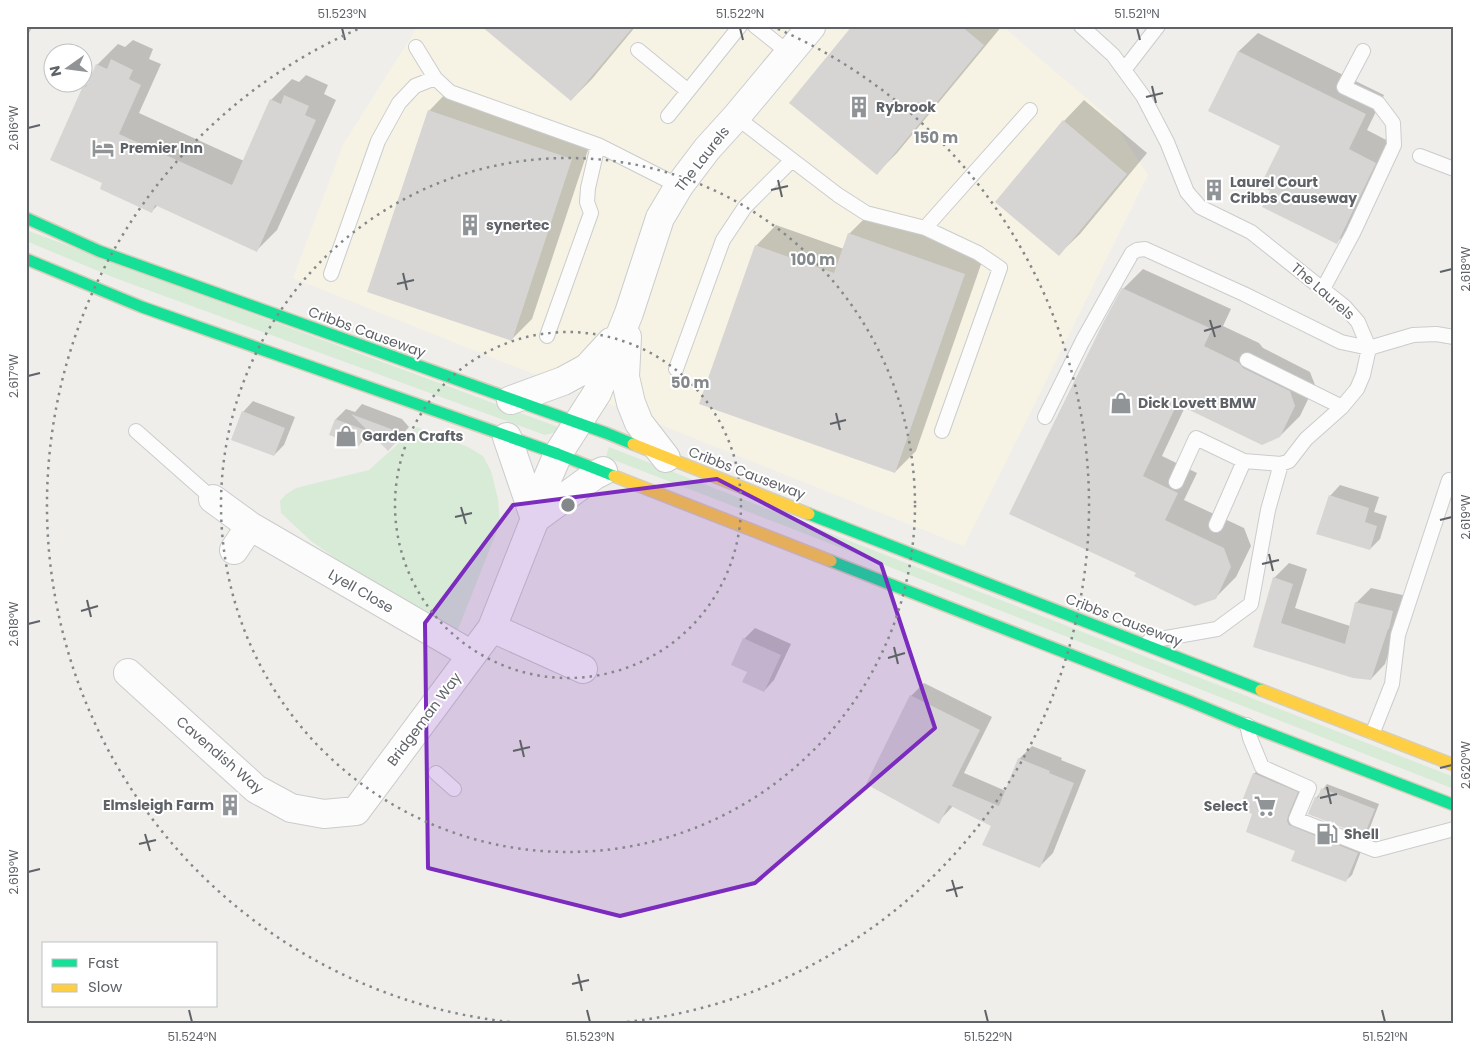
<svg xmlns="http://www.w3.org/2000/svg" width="1480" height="1050" font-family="Poppins,sans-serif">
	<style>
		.commercial { fill: #f7f3e4 }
		.green { fill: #d8ebd6 }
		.shadow { fill: #0003 }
		.building { fill: #d6d5d3 }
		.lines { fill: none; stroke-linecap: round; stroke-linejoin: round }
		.lane-casing { stroke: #cbcccc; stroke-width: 16 }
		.street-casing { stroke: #cbcccc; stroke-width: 30 }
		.fast-casing { stroke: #d7ceb8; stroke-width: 14 }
		.slow-casing { stroke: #d7ceb8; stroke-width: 14 }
		.lane { stroke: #fdfcfc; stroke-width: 14 }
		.street { stroke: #fdfcfc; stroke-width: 28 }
		.fast { stroke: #16e098; stroke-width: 11 }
		.slow { stroke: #ffcf43; stroke-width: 11 }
		.marked { fill: #7b2cbf; fill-opacity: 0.2; stroke: #7b2cbf; stroke-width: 4; stroke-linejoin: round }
		.ticks { fill: none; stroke: #5f6368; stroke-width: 2 }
		.ring { fill: none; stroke: #84888a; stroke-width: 2.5; stroke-dasharray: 2.5 5 }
		.labels { text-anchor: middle; stroke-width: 4; stroke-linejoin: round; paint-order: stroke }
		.poi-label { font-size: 14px; font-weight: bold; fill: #5f6368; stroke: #fff; text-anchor: start }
		.street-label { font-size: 14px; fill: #5f6368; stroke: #fff }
		.centre { fill: #84888a; stroke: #fff; stroke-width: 2.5 }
		.ring-label { font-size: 15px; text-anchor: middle; font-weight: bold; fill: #84888a; stroke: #fff; stroke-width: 4; stroke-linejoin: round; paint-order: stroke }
		.neatline { fill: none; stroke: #5f6368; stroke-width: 2 }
		.ticks-label { font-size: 12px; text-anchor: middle; fill: #5f6368 }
	</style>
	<rect width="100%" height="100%" fill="#efeeea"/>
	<path class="commercial" d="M 418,26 L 1003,26 L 1024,45 L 1112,120 L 1148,175 L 964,546 L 293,278 L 343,145 Z"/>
	<path class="green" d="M 26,230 L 558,427 L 557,432 L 545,435 L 115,278 L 26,241 Z
		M 417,427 L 468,447 L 483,456 L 491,471 L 498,499 L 500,523 L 457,632 L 362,574 L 353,571 L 311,541 L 281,513 L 280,501 L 285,495 L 296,488 L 369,470 Z
		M 609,447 L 1454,777 L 1454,789 L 798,531 L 606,457 Z"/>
	<path class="shadow" d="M 26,26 L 33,26 L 26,38 Z
		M 483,26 L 636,26 L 592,79 L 571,100 Z
		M 854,26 L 1002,26 L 897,153 L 877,173 Z
		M 1258,33 L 1384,95 L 1367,130 L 1394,144 L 1356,224 L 1337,242 L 1282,146 L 1210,110 L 1239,51 Z
		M 133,40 L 153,49 L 149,59 L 161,64 L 139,113 L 244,161 L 271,100 L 292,79 L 299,82 L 306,75 L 328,85 L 324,94 L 336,100 L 277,230 L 257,250 L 158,205 L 152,211 L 104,182 L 84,87 L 90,81 L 97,65 L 118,44 L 125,47 Z
		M 449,90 L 592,138 L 532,319 L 512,339 L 429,111 Z
		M 1084,100 L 1147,153 L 1080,234 L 1059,254 L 1064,121 Z
		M 870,213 L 985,253 L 916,451 L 895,472 L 756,246 L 776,225 L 844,249 L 849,234 Z
		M 1143,269 L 1231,309 L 1223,326 L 1259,343 L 1263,348 L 1310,372 L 1315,385 L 1300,416 L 1280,436 L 1185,407 L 1162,456 L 1197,473 L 1184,500 L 1244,528 L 1251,546 L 1236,577 L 1215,598 L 1137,573 L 1105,322 L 1123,289 Z
		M 253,401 L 295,417 L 284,445 L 274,455 L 243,412 Z
		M 362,404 L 402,419 L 409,427 L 398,439 L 370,431 L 369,434 L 359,445 L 331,434 L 336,419 L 346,409 L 355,412 Z
		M 1340,485 L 1379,497 L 1374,512 L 1387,516 L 1380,539 L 1370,549 L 1330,496 Z
		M 1289,563 L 1307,569 L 1295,608 L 1350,626 L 1356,603 L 1371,588 L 1407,596 L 1385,664 L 1371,679 L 1254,646 L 1274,578 Z
		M 755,628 L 791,644 L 774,680 L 764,691 L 748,672 L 744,639 Z
		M 924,683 L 992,717 L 964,773 L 1006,791 L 1019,759 L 1032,746 L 1062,758 L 1061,760 L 1086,770 L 1053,853 L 1040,866 L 992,825 L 953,806 L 938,822 L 867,784 L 911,696 Z
		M 1260,767 L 1303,786 L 1293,814 L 1363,846 L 1352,875 L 1345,881 L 1297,850 L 1254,813 L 1254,774 Z
		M 1327,784 L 1379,804 L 1369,830 L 1364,835 L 1316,798 Z"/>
	<path class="building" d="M 481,26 L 634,26 L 571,101 Z
		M 852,26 L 961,26 L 984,45 L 877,175 L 789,103 Z
		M 1238,51 L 1366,114 L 1349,149 L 1376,163 L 1337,244 L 1262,207 L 1270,191 L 1260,186 L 1280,146 L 1208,111 Z
		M 111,59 L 133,70 L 129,79 L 141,85 L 119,134 L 232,185 L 270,99 L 281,104 L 284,95 L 309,106 L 305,115 L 316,120 L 257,252 L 155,205 L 152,213 L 100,189 L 102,183 L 50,160 L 83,86 L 86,87 L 96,64 L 107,69 Z
		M 428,110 L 572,159 L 512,341 L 367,292 Z
		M 1063,120 L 1127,174 L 1059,256 L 995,202 Z
		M 848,233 L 965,274 L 895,473 L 699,404 L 755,245 L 834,273 Z
		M 1122,288 L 1212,329 L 1204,346 L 1239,363 L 1243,368 L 1290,391 L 1295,406 L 1280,437 L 1262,445 L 1177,404 L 1143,476 L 1178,493 L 1165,520 L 1224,548 L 1231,567 L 1216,599 L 1195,606 L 1134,576 L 1136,573 L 1009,514 L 1104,321 Z
		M 242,411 L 285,428 L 274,456 L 231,440 Z
		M 351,414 L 391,429 L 400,438 L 388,451 Z
		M 335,419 L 365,430 L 359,446 L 329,435 Z
		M 1329,495 L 1369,508 L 1365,522 L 1377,526 L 1370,550 L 1316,534 Z
		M 1273,577 L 1293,584 L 1281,623 L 1345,644 L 1355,602 L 1393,611 L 1389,629 L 1388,629 L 1371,680 L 1353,678 L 1253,647 Z
		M 743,638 L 781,655 L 764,692 L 742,682 L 747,672 L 731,665 Z
		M 910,695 L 980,730 L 952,786 L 999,806 L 1018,758 L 1050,771 L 1049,773 L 1074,783 L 1040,868 L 982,845 L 991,826 L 949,805 L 939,824 L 866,784 Z
		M 1253,773 L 1298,792 L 1288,816 L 1287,821 L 1289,825 L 1358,853 L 1346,882 L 1291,861 L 1295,851 L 1246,832 L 1252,814 L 1242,809 L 1244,802 L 1242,801 Z
		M 1321,788 L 1375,809 L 1364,836 L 1308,814 L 1315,797 L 1318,798 Z"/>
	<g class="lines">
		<g class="lane-casing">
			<path id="lane" d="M 755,26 L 789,53
				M 1081,26 L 1113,55 L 1143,96 L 1167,142 L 1187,192 L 1200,207 L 1251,232 L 1345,307 L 1358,322 L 1369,348 L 1363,375 L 1357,389 L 1342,407 L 1306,439 L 1289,461 L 1281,464 L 1244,461 L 1196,438 L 1176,482
				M 416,47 L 435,78 L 450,92 L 598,145 L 679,186
				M 638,50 L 688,91
				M 1124,70 L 1158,26
				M 668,116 L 740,26
				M 736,117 L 838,195 L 866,213 L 925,228 L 978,253 L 1000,268 L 942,431
				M 1420,156 L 1454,169
				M 925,228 L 1030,110
				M 331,274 L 378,141 L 399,103 L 415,86 L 435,78
				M 1323,289 L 1353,233 L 1394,145 L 1393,123 L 1378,103 L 1344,87 L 1363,51
				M 547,336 L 591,213 L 587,202 L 588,188 L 598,145
				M 1247,360 L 1342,407
				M 676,369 L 723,240 L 745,207 L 792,160
				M 1045,417 L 1082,342 L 1120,274 L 1132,253 L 1137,250 L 1145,249 L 1244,294 L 1341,342 L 1369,348 L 1413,335 L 1436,334 L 1454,337
				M 136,431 L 213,499
				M 1216,525 L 1244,461
				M 1149,641 L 1217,629 L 1251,604 L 1268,510 L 1281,464
				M 1247,725 L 1250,738 L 1262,767 L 1309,788 L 1296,819 L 1375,850 L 1454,829
				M 1373,732 L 1392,684 L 1398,635 L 1449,480
				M 436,773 L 454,789"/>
		</g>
		<g class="street-casing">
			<path id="street" d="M 627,337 L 625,377 L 631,403 L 639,423 L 666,458
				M 511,400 L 563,381 L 587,368 L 611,342
				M 507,437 L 535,519
				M 213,499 L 250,526 L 472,655
				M 535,519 L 595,475 L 603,471
				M 234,550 L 250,526
				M 492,628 L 583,669
				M 128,673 L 256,789 L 291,808 L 324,814 L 356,811 L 492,628 L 535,519 L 546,482 L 558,454 L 597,393 L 629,313 L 660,218 L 679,186 L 707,149 L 736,117 L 811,27"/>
		</g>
		<g class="fast-casing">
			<path id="fast" d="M 26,218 L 99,251 L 606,433 L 633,444
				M 26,259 L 142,307 L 558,454 L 614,476
				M 809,514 L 1261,690
				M 831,561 L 1189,701 L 1247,725 L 1454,805"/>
		</g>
		<g class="slow-casing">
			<path id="slow" d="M 633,444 L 809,514
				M 614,476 L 831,561
				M 1261,690 L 1454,765"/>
		</g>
		<use href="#lane" class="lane"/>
		<use href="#street" class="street"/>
		<use href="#fast" class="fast"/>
		<use href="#slow" class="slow"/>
	</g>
	<path class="marked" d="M 717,479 L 881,564 L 935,728 L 755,883 L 620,916 L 428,868 L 425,623 L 513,505 Z"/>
	<path class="ticks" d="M 342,28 L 345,40M 740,28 L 743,40M 1137,28 L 1140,40M 1152,86 L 1156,103M 1146,97 L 1163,93M 28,128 L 40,125M 778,180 L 782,197M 771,190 L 788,186M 1440,272 L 1452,269M 403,273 L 407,290M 397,284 L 414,280M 1210,320 L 1215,337M 1204,331 L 1221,326M 28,376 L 40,373M 836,413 L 840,430M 830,424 L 846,420M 461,507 L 466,524M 455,517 L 472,513M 1440,520 L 1452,517M 1269,554 L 1273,571M 1262,564 L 1279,560M 87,600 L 91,617M 81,611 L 98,606M 28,624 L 40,621M 894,647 L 898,664M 888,658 L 905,653M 520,740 L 524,757M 513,751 L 530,747M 1440,768 L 1452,765M 1327,787 L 1331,804M 1320,798 L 1337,794M 145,834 L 150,851M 139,844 L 156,840M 28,872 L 40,869M 952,880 L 957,897M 946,891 L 963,887M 578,974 L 582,991M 572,984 L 589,980M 189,1010 L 192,1022M 587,1010 L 590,1022M 985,1010 L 988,1022M 1382,1010 L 1385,1022"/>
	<g class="ring">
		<circle cx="568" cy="505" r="173"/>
		<circle cx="568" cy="505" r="347"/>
		<path d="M532 1024A520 520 0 0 1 365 26M771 26A520 520 0 0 1 604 1024"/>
	</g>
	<defs>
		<g id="building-bare" transform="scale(1.725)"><path d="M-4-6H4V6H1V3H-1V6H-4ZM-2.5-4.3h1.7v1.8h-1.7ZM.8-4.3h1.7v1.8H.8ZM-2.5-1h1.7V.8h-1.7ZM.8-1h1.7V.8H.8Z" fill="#919496" stroke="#fff" stroke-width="2.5" paint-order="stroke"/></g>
		<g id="hotel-bare" transform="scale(1.725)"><path d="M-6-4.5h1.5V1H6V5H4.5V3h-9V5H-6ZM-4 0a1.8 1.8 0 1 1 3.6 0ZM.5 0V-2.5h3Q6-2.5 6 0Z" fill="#919496" stroke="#fff" stroke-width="2.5" paint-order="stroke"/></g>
		<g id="shop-bare" transform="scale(1.725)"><path d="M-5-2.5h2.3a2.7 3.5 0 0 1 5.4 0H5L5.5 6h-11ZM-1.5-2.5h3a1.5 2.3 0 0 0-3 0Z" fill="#919496" stroke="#fff" stroke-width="2.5" paint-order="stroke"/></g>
		<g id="supermarket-bare" transform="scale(1.725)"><path d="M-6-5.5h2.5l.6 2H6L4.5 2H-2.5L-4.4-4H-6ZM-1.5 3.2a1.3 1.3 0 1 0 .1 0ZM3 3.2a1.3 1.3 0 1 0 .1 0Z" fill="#919496" stroke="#fff" stroke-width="2.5" paint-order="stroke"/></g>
		<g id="fuel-bare" transform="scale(1.725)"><path d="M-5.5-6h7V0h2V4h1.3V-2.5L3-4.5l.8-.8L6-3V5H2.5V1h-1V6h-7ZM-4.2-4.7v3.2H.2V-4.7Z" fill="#919496" stroke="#fff" stroke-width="2.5" paint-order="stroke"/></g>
	</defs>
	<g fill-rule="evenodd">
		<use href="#building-bare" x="859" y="107"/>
		<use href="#hotel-bare" x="103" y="148"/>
		<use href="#building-bare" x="1214" y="190"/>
		<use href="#building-bare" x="470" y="225"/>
		<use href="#shop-bare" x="1121" y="403"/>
		<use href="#shop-bare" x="346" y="436"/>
		<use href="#building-bare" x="230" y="805"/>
		<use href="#supermarket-bare" x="1265" y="806"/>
		<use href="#fuel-bare" x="1327" y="834"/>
	</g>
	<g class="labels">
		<g class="poi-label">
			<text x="876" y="112">Rybrook</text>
			<text x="120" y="153">Premier Inn</text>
			<text x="1230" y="187">Laurel Court<tspan x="1230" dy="16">Cribbs Causeway</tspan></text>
			<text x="486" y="230">synertec</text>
			<text x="1138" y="408">Dick Lovett BMW</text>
			<text x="362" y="441">Garden Crafts</text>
			<text x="214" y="810" text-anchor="end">Elmsleigh Farm</text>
			<text x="1248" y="811" text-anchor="end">Select</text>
			<text x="1344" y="839">Shell</text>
		</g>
		<g class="street-label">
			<text transform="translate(702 159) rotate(-52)" y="5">The Laurels</text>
			<text transform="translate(1323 291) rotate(41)" y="5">The Laurels</text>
			<text transform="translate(367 332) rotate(20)" y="5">Cribbs Causeway</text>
			<text transform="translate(747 473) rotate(21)" y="5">Cribbs Causeway</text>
			<text transform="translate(361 591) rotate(30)" y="5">Lyell Close</text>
			<text transform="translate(1124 620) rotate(21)" y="5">Cribbs Causeway</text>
			<text transform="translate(424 719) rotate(-53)" y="5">Bridgeman Way</text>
			<text transform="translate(220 755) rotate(41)" y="5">Cavendish Way</text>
		</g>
	</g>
	<circle cx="568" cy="505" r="8" class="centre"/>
	<g class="ring-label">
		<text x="936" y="143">150 m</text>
		<text x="813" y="265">100 m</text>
		<text x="690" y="388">50 m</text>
	</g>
	<rect width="1480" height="1050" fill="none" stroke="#ffffff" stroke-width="55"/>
	<rect x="42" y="942" width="175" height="65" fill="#ffffff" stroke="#bfc1c3"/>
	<rect x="52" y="959" width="25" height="8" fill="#16e098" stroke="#bfc1c3"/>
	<text x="88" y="968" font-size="15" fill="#5f6368">Fast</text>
	<rect x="52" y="984" width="25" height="8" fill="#ffcf43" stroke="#bfc1c3"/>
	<text x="88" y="992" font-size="15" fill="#5f6368">Slow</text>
	<g transform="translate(68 68) rotate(256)"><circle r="24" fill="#ffffff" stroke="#bfc1c3"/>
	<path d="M0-4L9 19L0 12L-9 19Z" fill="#919496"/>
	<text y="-8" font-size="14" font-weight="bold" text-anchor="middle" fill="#5f6368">N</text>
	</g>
	<rect x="28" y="28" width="1424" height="994" class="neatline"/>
	<g class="ticks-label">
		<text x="342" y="18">51.523°N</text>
		<text x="740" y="18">51.522°N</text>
		<text x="1137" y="18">51.521°N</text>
		<text transform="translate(14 128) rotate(-90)" y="4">2.616°W</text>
		<text transform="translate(1466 269) rotate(-90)" y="4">2.618°W</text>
		<text transform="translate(14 376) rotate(-90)" y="4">2.617°W</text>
		<text transform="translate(1466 517) rotate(-90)" y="4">2.619°W</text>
		<text transform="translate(14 624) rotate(-90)" y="4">2.618°W</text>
		<text transform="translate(1466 765) rotate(-90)" y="4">2.620°W</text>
		<text transform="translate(14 872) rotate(-90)" y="4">2.619°W</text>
		<text x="192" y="1041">51.524°N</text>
		<text x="590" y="1041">51.523°N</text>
		<text x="988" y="1041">51.522°N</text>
		<text x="1385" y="1041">51.521°N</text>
	</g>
</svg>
